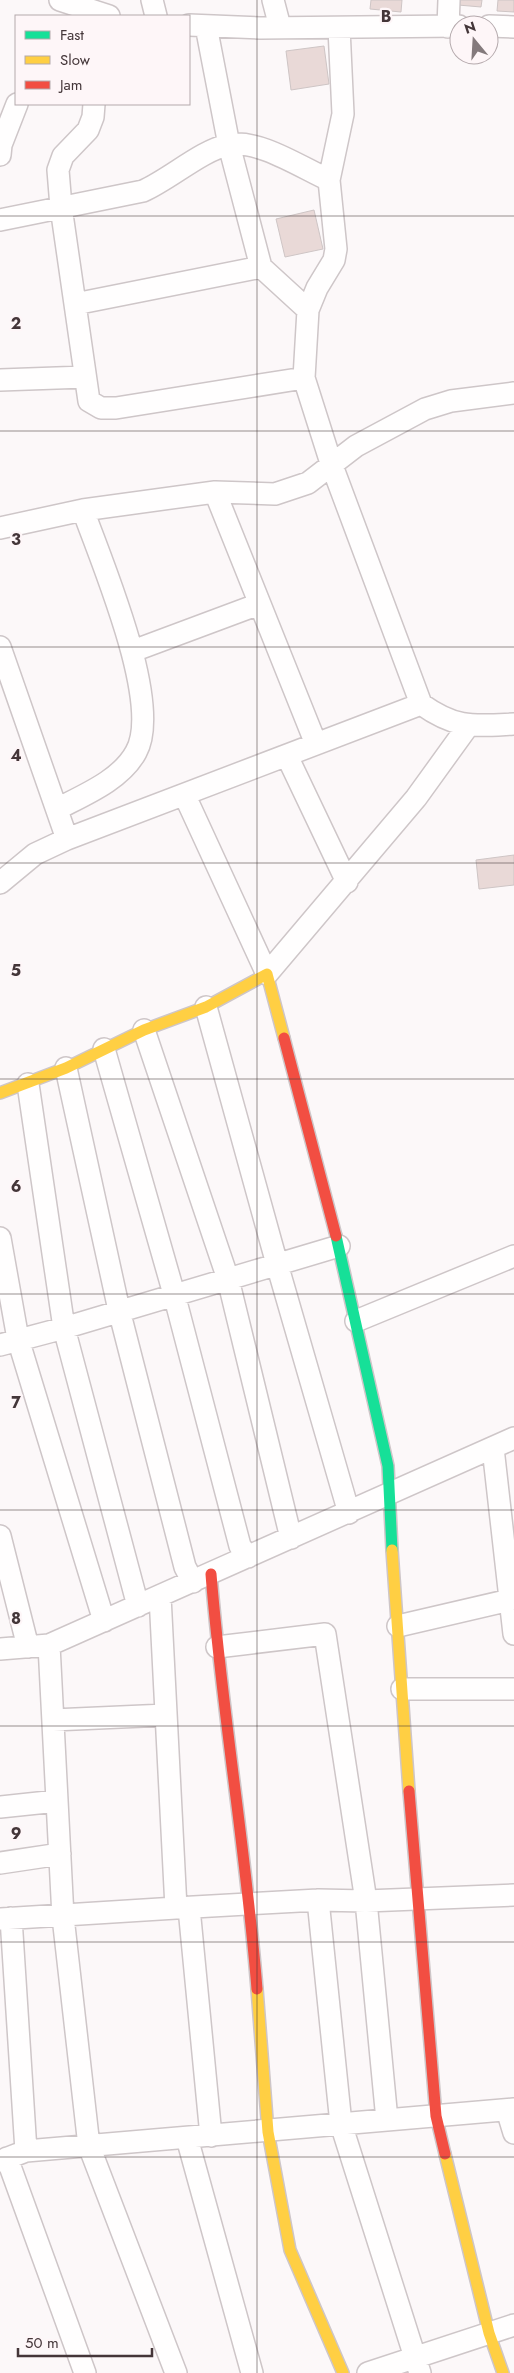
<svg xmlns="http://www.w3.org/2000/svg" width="514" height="2373" font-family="Jost,sans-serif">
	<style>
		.building { fill: #e9d9d7; stroke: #cec5c5 }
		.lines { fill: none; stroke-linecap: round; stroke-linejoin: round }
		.street-casing { stroke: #cec6c8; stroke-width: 24 }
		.fast-casing { stroke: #cec6c8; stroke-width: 14 }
		.slow-casing { stroke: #cec6c8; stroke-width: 14 }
		.jam-casing { stroke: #cec6c8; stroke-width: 14 }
		.street { stroke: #fffefe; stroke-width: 21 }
		.fast { stroke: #16e098; stroke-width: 11 }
		.slow { stroke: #ffcf43; stroke-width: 11 }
		.jam { stroke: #f24e42; stroke-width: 11 }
		.grid { fill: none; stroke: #443639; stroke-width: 1; stroke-opacity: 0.55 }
		.grid-label { font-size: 16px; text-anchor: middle; font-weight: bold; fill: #443639; stroke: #fef6f8; stroke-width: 4.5; stroke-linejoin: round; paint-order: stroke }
	</style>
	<rect width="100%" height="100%" fill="#fcf8f9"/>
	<path class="building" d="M 371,0 L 402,0 L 401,12 L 370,9 Z
		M 459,0 L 482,0 L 481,7 L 458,5 Z
		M 498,0 L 514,0 L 514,12 L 497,11 Z
		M 324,46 L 329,84 L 291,90 L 286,51 Z
		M 314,210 L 323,249 L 285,257 L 276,219 Z
		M 514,855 L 514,885 L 479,889 L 476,860 Z"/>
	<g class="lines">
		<g class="street-casing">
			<path id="street" d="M 60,0 L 109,16
				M 152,0 L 156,16
				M 273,0 L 280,27
				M 189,25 L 260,28 L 459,26
				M 206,26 L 229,145 L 261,267 L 308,310
				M 489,26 L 514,27
				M 448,27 L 449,0
				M 339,28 L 343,114 L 329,180 L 336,249 L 334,260 L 317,288 L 308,310 L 304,378 L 331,463 L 421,704 C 456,729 473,726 514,724
				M 94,104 L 93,117 L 88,130 L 63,156 L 58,170 L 61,207 L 89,401 L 101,408 L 116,408 L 304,378
				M 0,155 L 1,145 L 17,104
				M 0,220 L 143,191 C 170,179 202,150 228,145 C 257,138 302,168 329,180
				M 75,304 L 261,267
				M 0,380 L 85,377
				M 215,492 L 316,744
				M 0,528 L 83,510 L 215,492 L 275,494 L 308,483 L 356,446 L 425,409 L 451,401 L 514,393
				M 0,647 L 67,839
				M 133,651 L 259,604
				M 287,756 L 347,882
				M 185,796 L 267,974 L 416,798 L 468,726
				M 57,809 C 84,795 121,780 136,752 C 163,704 101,561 83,510
				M 0,883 L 35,854 L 67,839 L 421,704
				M 206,1007 L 277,1264 L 349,1513
				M 144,1030 L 228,1279 L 291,1538
				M 104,1049 L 174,1294 L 240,1546 L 248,1557
				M 66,1068 L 119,1310 L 185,1567 L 193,1582
				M 28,1084 L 64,1328 L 138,1606
				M 0,1238 L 18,1339 L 104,1621
				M 356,1321 L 514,1256
				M 0,1345 L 64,1328 L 339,1246
				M 493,1448 L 514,1634
				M 0,1536 L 28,1647
				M 160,1596 L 176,1908 L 318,1900 L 366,1901 L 514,1895
				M 398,1626 L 514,1599
				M 49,1645 L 63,1917 L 89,2146 L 176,2373
				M 217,1647 L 325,1634 L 366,1901 L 387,2120
				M 0,1649 L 49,1645 L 514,1438
				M 402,1689 L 514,1689
				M 53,1720 L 166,1715
				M 0,1807 L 57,1801
				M 0,1863 L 60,1854
				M 318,1900 L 341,2124 L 420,2373
				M 189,1908 L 211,2136
				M 11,1918 L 26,2151
				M 0,1919 L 176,1908
				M 507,2110 L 514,2133
				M 187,2138 L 252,2373
				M 7,2158 L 85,2373
				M 0,2161 L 26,2151 L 514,2109
				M 368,2373 L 514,2325"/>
		</g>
		<g class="fast-casing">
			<path id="fast" d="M 336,1236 L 388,1466 L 392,1550"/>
		</g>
		<g class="slow-casing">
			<path id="slow" d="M 0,1093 L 66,1068 L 144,1030 L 206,1007 L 267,974 L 284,1038
				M 392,1550 L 409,1791
				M 257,1989 L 268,2132 L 290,2250 L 343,2373
				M 445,2154 L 489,2333 L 503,2373"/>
		</g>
		<g class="jam-casing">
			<path id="jam" d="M 284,1038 L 336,1236
				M 211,1574 C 222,1713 246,1850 257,1989
				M 409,1791 L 436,2116 L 445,2154"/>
		</g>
		<use href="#street" class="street"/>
		<use href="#fast" class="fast"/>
		<use href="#slow" class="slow"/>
		<use href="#jam" class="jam"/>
	</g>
	<path class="grid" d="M 257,0 L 257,2373M 0,216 L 514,216M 0,431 L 514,431M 0,647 L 514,647M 0,863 L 514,863M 0,1079 L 514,1079M 0,1294 L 514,1294M 0,1510 L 514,1510M 0,1726 L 514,1726M 0,1942 L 514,1942M 0,2157 L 514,2157"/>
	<g class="grid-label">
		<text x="386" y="22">B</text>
		<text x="16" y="329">2</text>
		<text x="16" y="545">3</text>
		<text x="16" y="761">4</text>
		<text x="16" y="976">5</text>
		<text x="16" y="1192">6</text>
		<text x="16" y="1408">7</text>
		<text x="16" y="1624">8</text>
		<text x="16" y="1839">9</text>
	</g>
	<rect x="15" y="15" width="175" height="90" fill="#fef6f8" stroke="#b4a9ac"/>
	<rect x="25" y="31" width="25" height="8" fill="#16e098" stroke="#b4a9ac"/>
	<text x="60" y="40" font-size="15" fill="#443639">Fast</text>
	<rect x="25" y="56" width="25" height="8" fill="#ffcf43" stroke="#b4a9ac"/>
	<text x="60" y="65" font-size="15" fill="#443639">Slow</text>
	<rect x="25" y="81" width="25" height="8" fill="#f24e42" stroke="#b4a9ac"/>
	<text x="60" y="90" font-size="15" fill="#443639">Jam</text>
	<g transform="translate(474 40) rotate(342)"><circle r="24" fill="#fef6f8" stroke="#b4a9ac"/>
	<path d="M0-4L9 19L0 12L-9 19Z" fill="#847a7c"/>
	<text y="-8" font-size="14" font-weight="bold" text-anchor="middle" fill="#443639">N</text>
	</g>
	<path d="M18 2348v8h134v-8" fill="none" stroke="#443639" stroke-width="2.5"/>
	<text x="25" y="2348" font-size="15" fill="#443639" stroke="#fef6f8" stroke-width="4" paint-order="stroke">50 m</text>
</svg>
